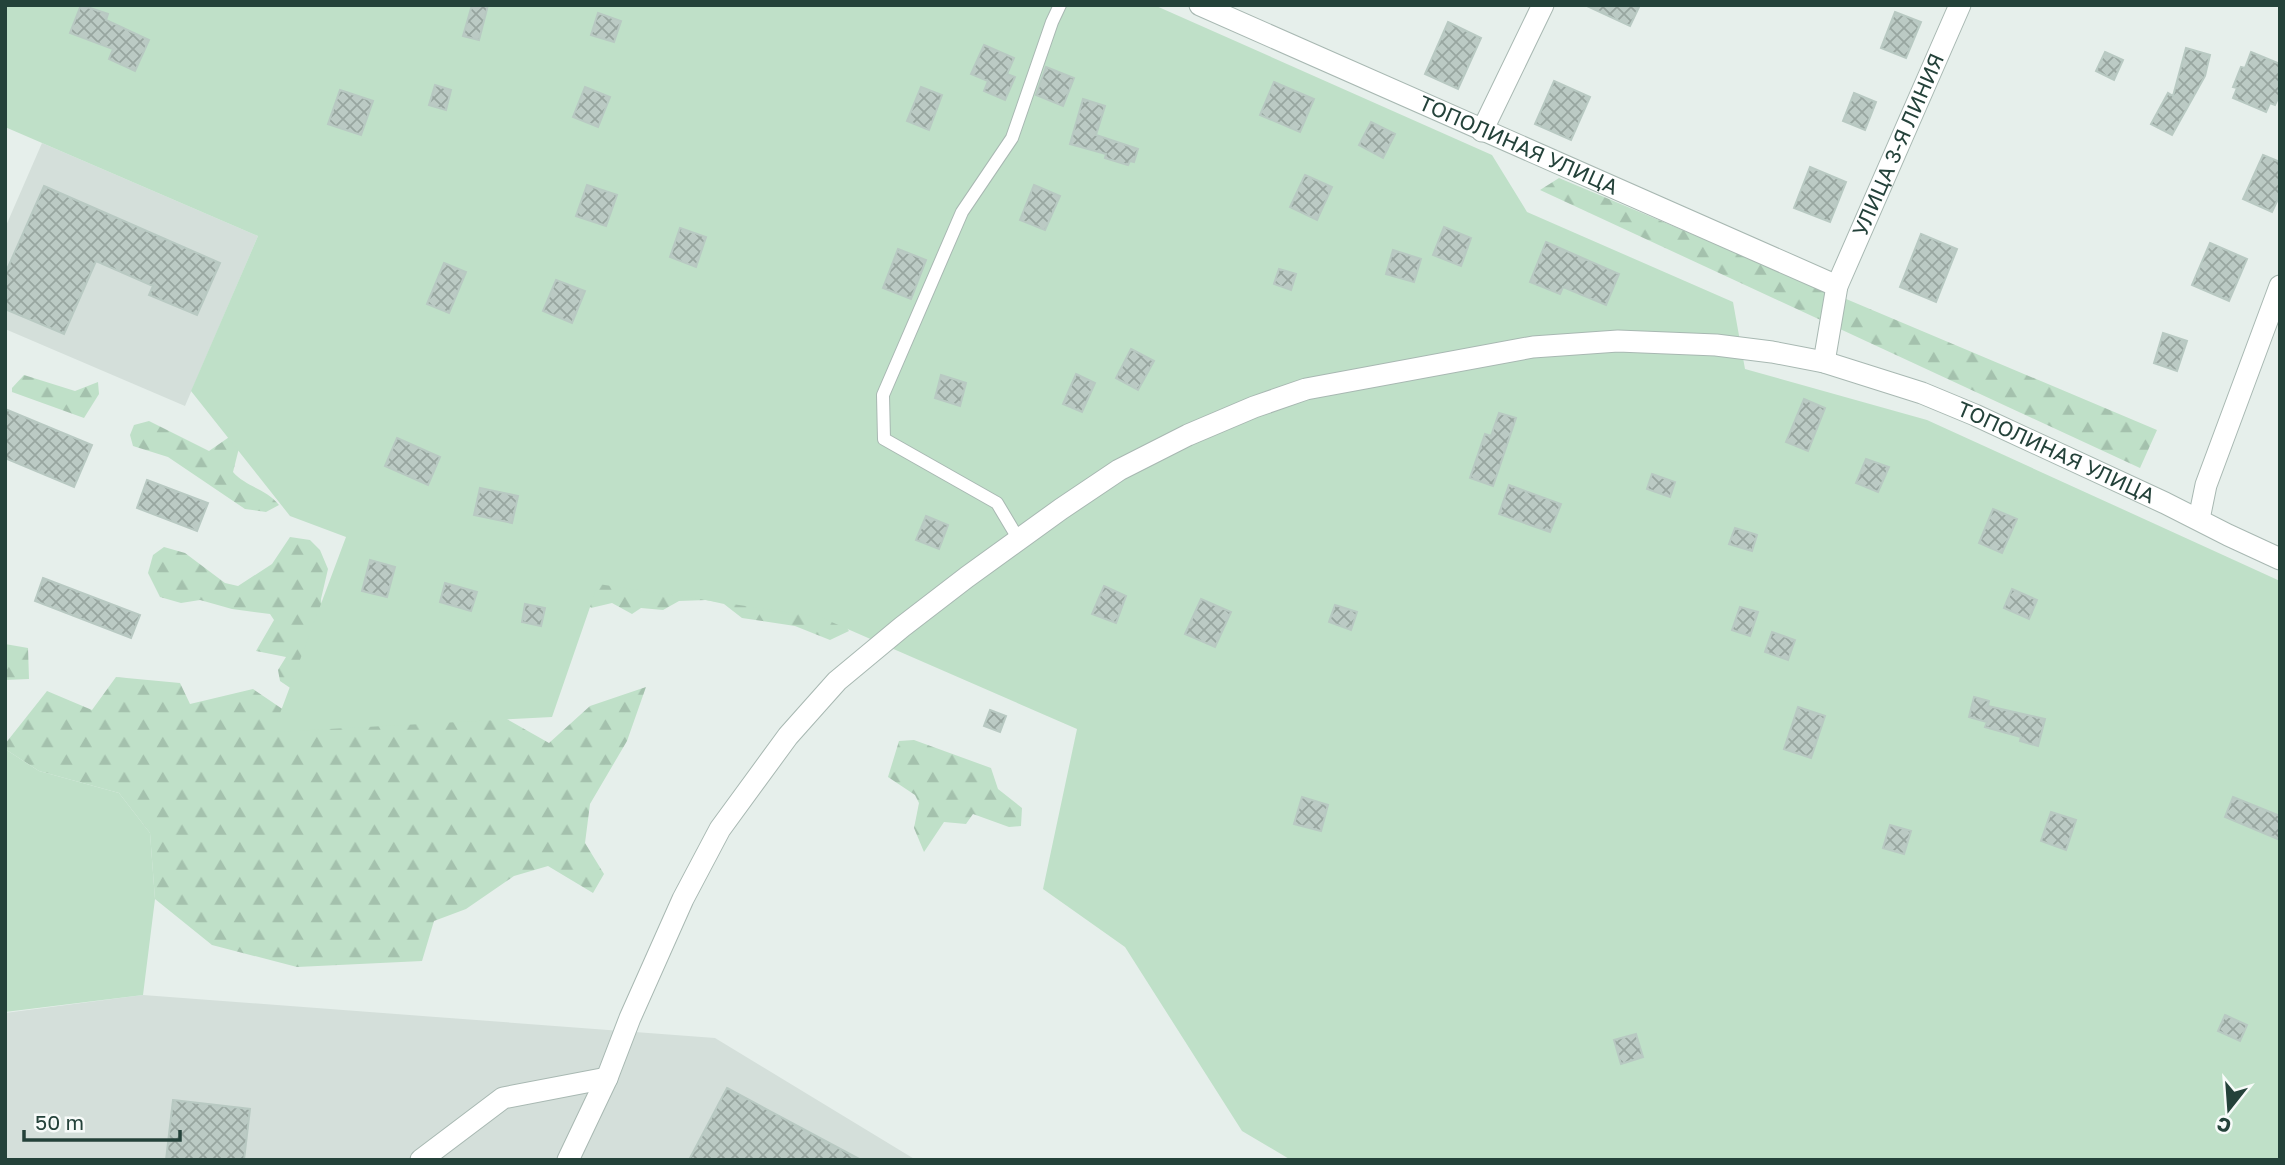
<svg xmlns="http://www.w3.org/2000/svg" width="2285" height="1165" font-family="'Golos Text',sans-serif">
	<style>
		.built { fill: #d4dfda }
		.forest { fill: url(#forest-firs) }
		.garden { fill: #bfe0c8 }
		.building { fill: url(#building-cross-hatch); stroke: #b8c9c2; stroke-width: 2 }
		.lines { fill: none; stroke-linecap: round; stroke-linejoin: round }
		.lane-casing { stroke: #a8b8b2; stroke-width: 14 }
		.street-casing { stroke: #a8b8b2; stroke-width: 23 }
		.lane { stroke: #fff; stroke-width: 12 }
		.street { stroke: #fff; stroke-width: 21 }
		.labels { text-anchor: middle; stroke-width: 5; stroke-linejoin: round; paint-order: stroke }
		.street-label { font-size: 21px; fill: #24423a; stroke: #f7fbf9 }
	</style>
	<defs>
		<pattern id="forest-firs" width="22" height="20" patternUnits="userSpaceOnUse" patternTransform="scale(1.75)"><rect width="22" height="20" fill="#bfe0c8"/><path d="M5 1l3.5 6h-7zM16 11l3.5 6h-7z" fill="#a4c1ad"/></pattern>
		<pattern id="building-cross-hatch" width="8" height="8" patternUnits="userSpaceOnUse" patternTransform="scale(1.75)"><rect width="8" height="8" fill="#bbcac4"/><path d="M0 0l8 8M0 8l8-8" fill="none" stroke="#98a6a0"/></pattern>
	</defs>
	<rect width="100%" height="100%" fill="#e6efeb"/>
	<path class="built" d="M 42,143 L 258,236 L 185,406 L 5,329 L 5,228 Z
		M 143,995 L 715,1038 L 916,1160 L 5,1160 L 5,1013 Z"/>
	<path class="forest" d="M 1559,178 L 2157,430 L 2140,468 L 1540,190 Z
		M 24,375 L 75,391 L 98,382 L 99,394 L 84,418 L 12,392 L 12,388 Z
		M 149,421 L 209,451 L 235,433 L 241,440 L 233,472 C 246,487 267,489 279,505 L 266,512 L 245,509 L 168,457 L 133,446 L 130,435 L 134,425 Z
		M 290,537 L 310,540 L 320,550 L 328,569 L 321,599 L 325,662 L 302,696 L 280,681 L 278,670 L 286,657 L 256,651 L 274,620 L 270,614 L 232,609 L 200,600 L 181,603 L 160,597 L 148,573 L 153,555 L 164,547 L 185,553 L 225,583 L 238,586 L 272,564 Z
		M 566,573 L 835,611 L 849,631 L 830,640 L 795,626 L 742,618 L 724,604 L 706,600 L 679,601 L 663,610 L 641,608 L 632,614 L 612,603 L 591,608 Z
		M 5,644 L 28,648 L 29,679 L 5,680 Z
		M 116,677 L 180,683 L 190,704 L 253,689 L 303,723 L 498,714 L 549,743 L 590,706 L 646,687 L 627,741 L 590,804 L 585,843 L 604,874 L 593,893 L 548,866 L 514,876 L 466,909 L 434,921 L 422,961 L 297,967 L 212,945 L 155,899 L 150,833 L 119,793 L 39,771 L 5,749 L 5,744 L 47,691 L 92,710 Z
		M 914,740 L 991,768 L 998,789 L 1022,808 L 1021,826 L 1009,827 L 973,814 L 966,824 L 944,822 L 924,852 L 914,828 L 919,803 L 915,795 L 888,777 L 899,741 Z"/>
	<path class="garden" d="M 5,5 L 1154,5 L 1492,155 L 1527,212 L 1733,302 L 1745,369 L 1927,420 L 2280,581 L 2280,1160 L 1291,1160 L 1242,1131 L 1125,947 L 1043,889 L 1077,729 L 820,617 L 598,584 L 552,717 L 273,732 L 346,537 L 290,516 L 191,391 L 258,236 L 5,127 Z
		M 5,749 L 39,771 L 119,793 L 150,833 L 155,899 L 143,995 L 5,1012 Z"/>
	<path class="building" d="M 81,5 L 108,14 L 106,20 L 149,40 L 135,71 L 109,59 L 113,49 L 70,33 Z
		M 472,5 L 488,5 L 479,40 L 463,36 Z
		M 1585,5 L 1640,5 L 1630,26 Z
		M 1895,12 L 1921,22 L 1906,58 L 1881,48 Z
		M 598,13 L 621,21 L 614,42 L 591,35 Z
		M 1448,22 L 1481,38 L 1458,89 L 1425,74 Z
		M 984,45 L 1014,58 L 1007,74 L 1015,77 L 1005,100 L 984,91 L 988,81 L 971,74 Z
		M 2186,48 L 2210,55 L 2205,76 L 2172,135 L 2151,124 L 2168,93 L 2173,96 Z
		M 2105,52 L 2123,60 L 2114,80 L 2096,71 Z
		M 2251,52 L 2280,64 L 2280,94 L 2275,105 L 2270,103 L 2266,112 L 2233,98 L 2237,88 L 2233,87 L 2241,67 L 2245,68 Z
		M 1046,67 L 1074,78 L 1063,106 L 1036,95 Z
		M 1554,81 L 1590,97 L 1571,140 L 1535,124 Z
		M 1274,82 L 1314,99 L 1300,132 L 1260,115 Z
		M 435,85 L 451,90 L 446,110 L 429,105 Z
		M 585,87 L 610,97 L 598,127 L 573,117 Z
		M 921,87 L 942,95 L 929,130 L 907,121 Z
		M 340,90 L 373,101 L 361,135 L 328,124 Z
		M 1854,93 L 1876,102 L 1865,130 L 1843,121 Z
		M 1083,99 L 1105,106 L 1096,135 L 1138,149 L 1134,162 L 1130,161 L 1128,165 L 1105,158 L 1106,154 L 1070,144 Z
		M 1371,122 L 1395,134 L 1383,158 L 1359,145 Z
		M 2263,155 L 2280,162 L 2280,195 L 2272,212 L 2243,199 Z
		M 1810,167 L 1846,182 L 1830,222 L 1794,208 Z
		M 1305,175 L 1332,187 L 1317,220 L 1290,207 Z
		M 587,185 L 617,195 L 606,226 L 576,216 Z
		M 1034,185 L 1060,196 L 1045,230 L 1020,220 Z
		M 44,186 L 220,263 L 197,315 L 149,295 L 153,286 L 96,261 L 64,334 L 5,309 L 5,274 Z
		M 1444,227 L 1471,238 L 1461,266 L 1433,255 Z
		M 680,228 L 706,237 L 696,267 L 670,257 Z
		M 1921,234 L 1957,249 L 1936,302 L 1900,287 Z
		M 1546,242 L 1619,274 L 1606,305 L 1563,287 L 1560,294 L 1530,282 Z
		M 2210,243 L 2247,259 L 2229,301 L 2192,285 Z
		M 898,249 L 926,260 L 911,299 L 883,288 Z
		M 1393,250 L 1421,259 L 1414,282 L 1386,274 Z
		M 444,263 L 466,272 L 449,313 L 427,304 Z
		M 1279,269 L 1296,274 L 1291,290 L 1274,284 Z
		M 556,280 L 585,291 L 572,323 L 543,311 Z
		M 2163,333 L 2187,341 L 2177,371 L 2154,363 Z
		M 1131,349 L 1154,361 L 1138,390 L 1116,378 Z
		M 1076,374 L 1095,383 L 1082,412 L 1063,404 Z
		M 941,375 L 966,383 L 960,406 L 935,398 Z
		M 1804,399 L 1825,408 L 1808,451 L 1786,442 Z
		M 5,409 L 92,445 L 74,487 L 5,458 Z
		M 1499,413 L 1516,418 L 1493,486 L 1470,478 L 1485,434 L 1491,436 Z
		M 397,438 L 440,457 L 428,485 L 385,466 Z
		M 1866,459 L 1889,467 L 1878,492 L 1856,483 Z
		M 1652,474 L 1675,482 L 1670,497 L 1647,489 Z
		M 147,480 L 208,503 L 197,531 L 137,508 Z
		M 1509,485 L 1561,504 L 1550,532 L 1499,514 Z
		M 480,488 L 518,496 L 512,523 L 474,515 Z
		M 1993,509 L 2017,519 L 2002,553 L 1979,543 Z
		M 926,516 L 948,525 L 939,549 L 916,540 Z
		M 1735,528 L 1757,535 L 1752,551 L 1729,544 Z
		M 370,560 L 395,567 L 387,597 L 362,591 Z
		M 43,578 L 140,615 L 131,638 L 35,601 Z
		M 445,583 L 477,592 L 471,611 L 440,602 Z
		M 1104,586 L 1126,596 L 1116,623 L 1092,614 Z
		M 2012,589 L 2037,600 L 2029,619 L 2004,608 Z
		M 1201,599 L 1231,612 L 1215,647 L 1185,634 Z
		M 525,604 L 545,608 L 541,626 L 522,622 Z
		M 1335,605 L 1357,612 L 1351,630 L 1329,622 Z
		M 1740,607 L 1758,612 L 1750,636 L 1732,630 Z
		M 1772,632 L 1795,640 L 1788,660 L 1765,652 Z
		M 1974,697 L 1989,701 L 1988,706 L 2045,719 L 2038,746 L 2020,741 L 2021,737 L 1985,727 L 1987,722 L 1969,717 Z
		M 1798,707 L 1825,716 L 1811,758 L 1784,749 Z
		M 990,710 L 1006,716 L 1000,732 L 984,726 Z
		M 1302,797 L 1328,805 L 1321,831 L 1294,824 Z
		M 2233,797 L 2280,816 L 2280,840 L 2225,817 Z
		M 2051,812 L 2076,820 L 2066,850 L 2041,841 Z
		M 1890,825 L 1911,831 L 1904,854 L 1883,848 Z
		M 2225,1015 L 2247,1025 L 2240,1041 L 2218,1031 Z
		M 1636,1034 L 1643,1057 L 1621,1064 L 1614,1040 Z
		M 727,1088 L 861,1160 L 689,1160 Z
		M 173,1100 L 250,1109 L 244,1160 L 166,1160 Z"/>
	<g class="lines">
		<g class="lane-casing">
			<path id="lane" d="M 1019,540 L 997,503 L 884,439 L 883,395 L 962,212 L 1012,138 L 1052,22 L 1060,5"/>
		</g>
		<g class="street-casing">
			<g id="street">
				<path id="s1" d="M 1200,5 L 1837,286"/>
				<path d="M 1482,131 L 1543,5"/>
				<path id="s2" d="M 1824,362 L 1837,286 L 1960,5"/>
				<path d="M 2199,519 L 2206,485 L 2280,286"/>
				<path d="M 421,1160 L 503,1098 L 607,1078"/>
				<path id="s3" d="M 568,1160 L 607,1078 L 630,1018 L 683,899 L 720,829 L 788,736 L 837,681 L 902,627 L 967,577 L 1061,509 L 1119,470 L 1188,435 L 1254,407 L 1306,389 L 1533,347 L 1618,341 L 1716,345 L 1772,352 L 1824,362 L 1922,393 L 1975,415 L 2165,503 L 2228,535 L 2280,559"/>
			</g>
		</g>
		<use href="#lane" class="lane"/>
		<use href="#street" class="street"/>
	</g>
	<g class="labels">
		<g class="street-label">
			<text dy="7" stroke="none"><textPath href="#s2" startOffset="231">УЛИЦА 3-Я ЛИНИЯ</textPath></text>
			<text dy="7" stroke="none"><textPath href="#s1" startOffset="348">ТОПОЛИНАЯ УЛИЦА</textPath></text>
			<text dy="7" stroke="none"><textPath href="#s3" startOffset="1883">ТОПОЛИНАЯ УЛИЦА</textPath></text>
		</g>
	</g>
	<rect width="2285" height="1165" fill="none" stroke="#24423a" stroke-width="14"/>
	<g transform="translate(2229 1109) rotate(197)" stroke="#f7fbf9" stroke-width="5" paint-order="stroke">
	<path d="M0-5L12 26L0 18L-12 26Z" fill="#24423a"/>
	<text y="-10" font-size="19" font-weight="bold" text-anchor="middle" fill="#24423a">С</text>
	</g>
	<path d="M24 1130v10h156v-10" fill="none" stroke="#24423a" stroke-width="3.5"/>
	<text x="35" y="1130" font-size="21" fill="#24423a" stroke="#f7fbf9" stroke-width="5" paint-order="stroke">50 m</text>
</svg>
